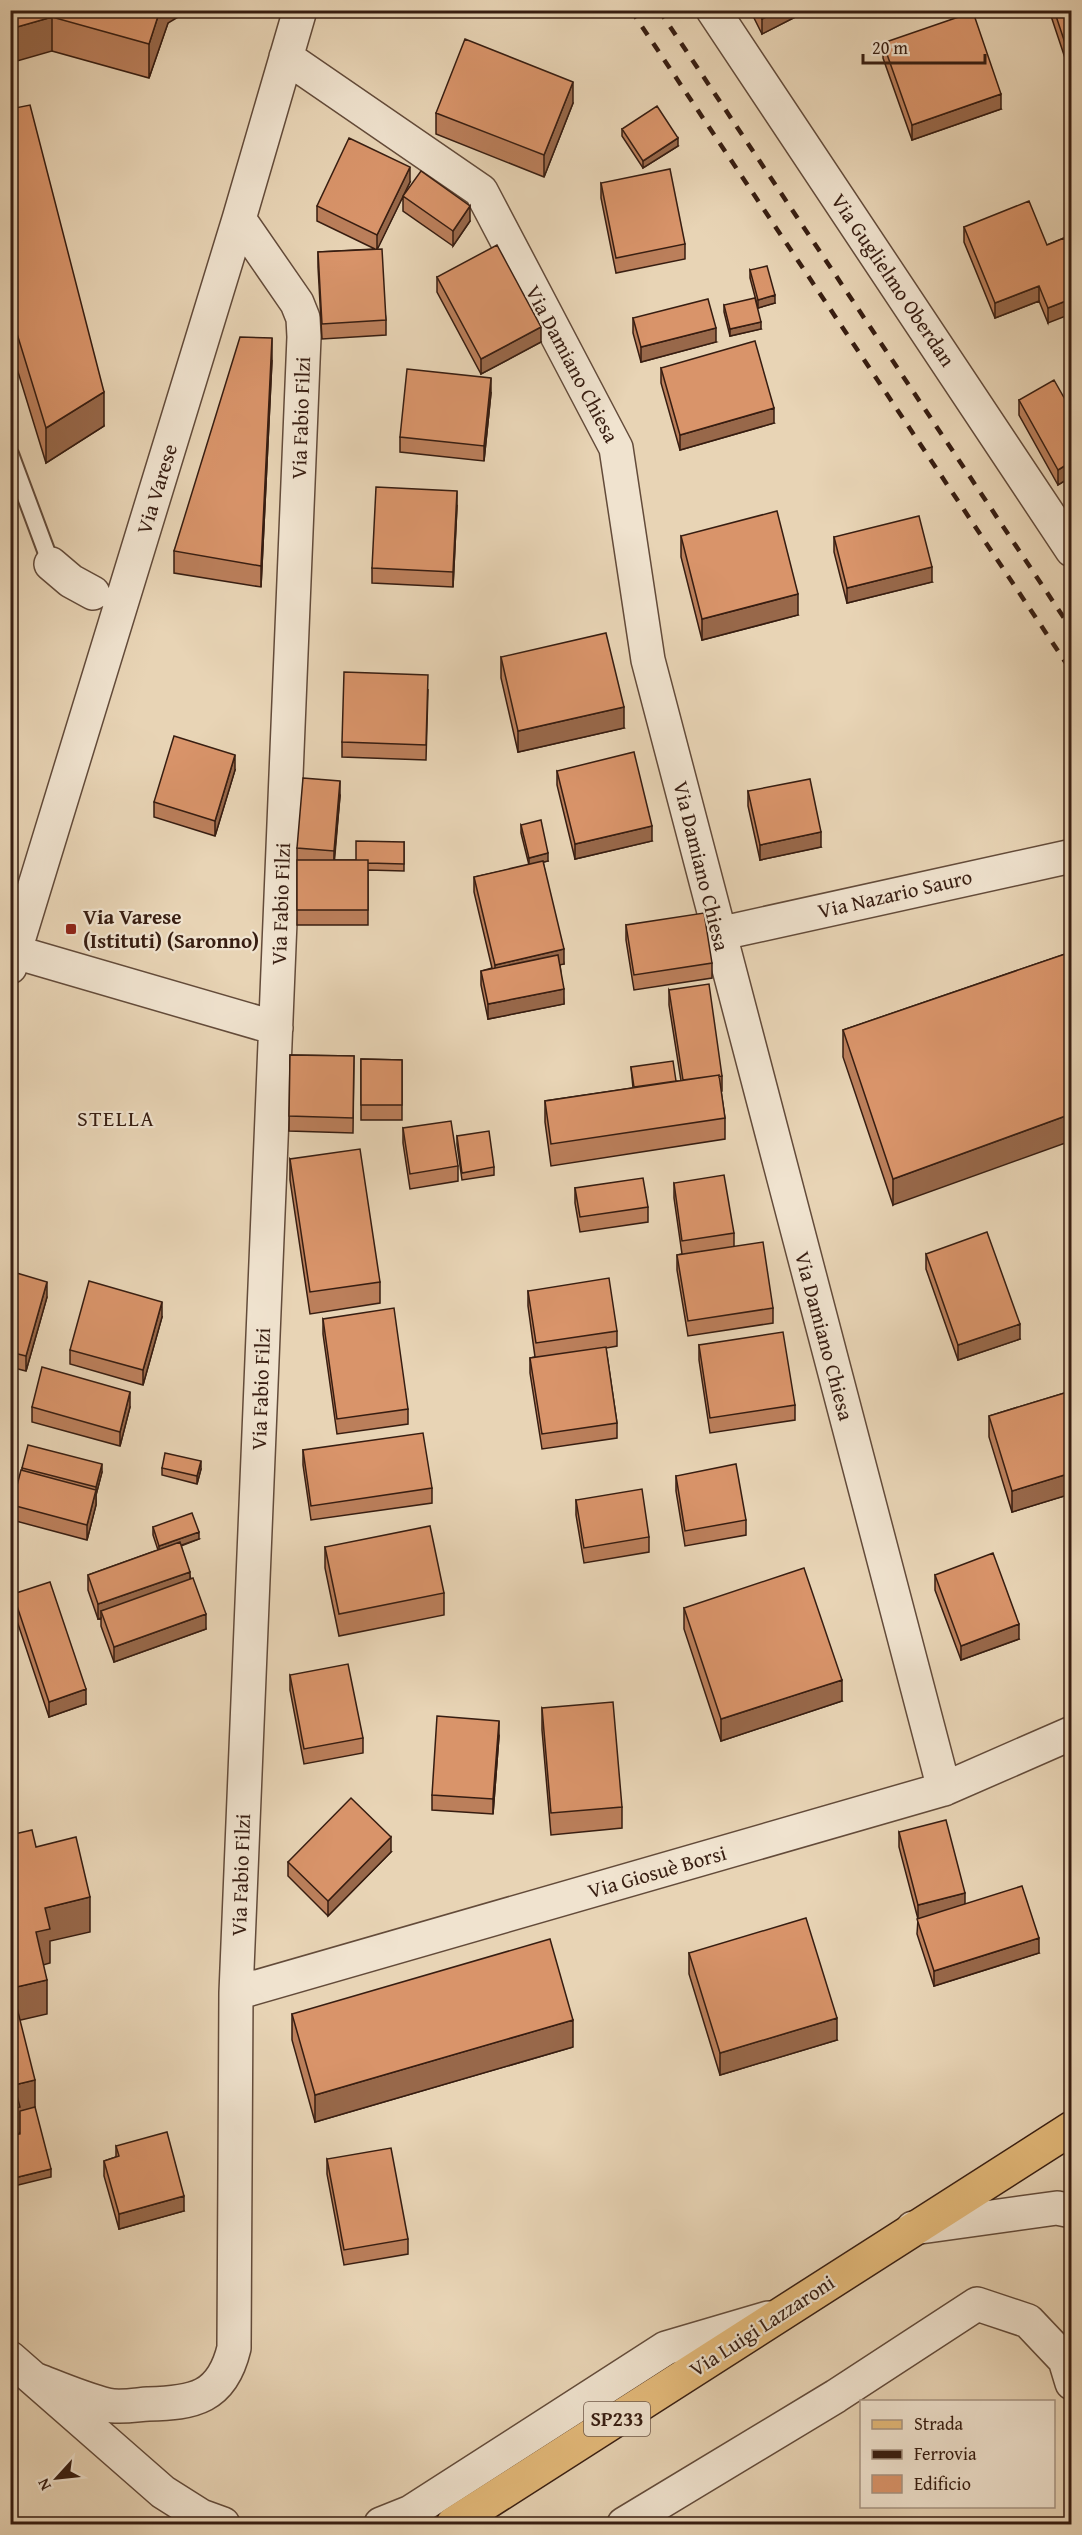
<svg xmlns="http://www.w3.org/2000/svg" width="1082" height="2535" font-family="'Gentium Book Plus',serif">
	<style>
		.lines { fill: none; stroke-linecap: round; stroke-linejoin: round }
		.lane-casing { stroke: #634b3a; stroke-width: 20 }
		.street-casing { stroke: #634b3a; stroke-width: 36 }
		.primary-casing { stroke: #371d11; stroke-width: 36 }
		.lane { stroke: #f0e3cf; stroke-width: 16 }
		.street { stroke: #f0e3cf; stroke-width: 33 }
		.primary { stroke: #e4ba7a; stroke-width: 33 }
		.rail { stroke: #371d11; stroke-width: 4.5; stroke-dasharray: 10 10; stroke-linecap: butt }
		.wall { fill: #bb7f5b; stroke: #371d11; stroke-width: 1.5 }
		.shaded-wall { fill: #98684a; stroke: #371d11; stroke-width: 1.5 }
		.building { fill: #d9946a; stroke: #371d11; stroke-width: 1.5 }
		.poi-dot { fill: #8f2418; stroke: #f0e3cf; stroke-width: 2 }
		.labels { text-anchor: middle; stroke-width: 4.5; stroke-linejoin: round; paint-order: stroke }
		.shield { fill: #f0e3cf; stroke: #6e584a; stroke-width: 1.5 }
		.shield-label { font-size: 20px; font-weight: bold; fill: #371d11 }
		.street-label { font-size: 21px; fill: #371d11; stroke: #f0e3cf }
		.poi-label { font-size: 21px; font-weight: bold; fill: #371d11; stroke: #f0e3cf; text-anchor: start }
		.neighbourhood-label { font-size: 22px; letter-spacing: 1.5px; fill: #371d11; stroke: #f0e3cf }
	</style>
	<rect width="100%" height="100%" fill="#e8d4b5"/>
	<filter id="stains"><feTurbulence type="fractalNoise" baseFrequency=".00333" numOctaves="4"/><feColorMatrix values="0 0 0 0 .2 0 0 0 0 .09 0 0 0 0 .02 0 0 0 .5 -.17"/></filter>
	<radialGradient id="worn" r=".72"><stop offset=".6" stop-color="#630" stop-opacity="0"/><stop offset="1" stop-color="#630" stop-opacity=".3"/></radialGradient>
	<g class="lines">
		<g class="lane-casing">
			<path id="lane" d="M 10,454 L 51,564"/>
		</g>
		<g class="street-casing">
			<path id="street" d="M 713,10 L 1072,550
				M 286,57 L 481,191 L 616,448 L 648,660 L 944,1789
				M 51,564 L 71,581 L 93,593
				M 718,934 L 1072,856
				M 15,952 L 276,1028
				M 10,967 L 239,219 L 300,10
				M 236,1993 L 944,1789 L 1072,1733
				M 913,2228 L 1057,2208 L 1072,2211
				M 10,2358 L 163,2492 L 201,2516 L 223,2524
				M 37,2380 C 60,2389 83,2399 107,2405 C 119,2408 135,2405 148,2404 C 194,2403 222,2398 234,2348 L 236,1993 L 304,337 L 303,318 L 297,303 L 239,219
				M 381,2524 L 411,2512 L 666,2348 L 768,2318
				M 624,2524 L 836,2396 L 977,2304 L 1028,2321 L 1065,2360 L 1072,2383"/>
		</g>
		<g class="primary-casing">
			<path id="primary" d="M 453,2524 L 1072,2128"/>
		</g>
		<use href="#lane" class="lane"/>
		<use href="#street" class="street"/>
		<use href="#primary" class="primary"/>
		<path class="rail" d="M 631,10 L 1072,672
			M 659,10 L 1072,630"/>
	</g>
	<path class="wall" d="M 10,10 L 168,23 L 149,78 L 52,51 Z
		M 750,10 L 809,10 L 762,34 Z
		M 1049,10 L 1071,10 L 1071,76 Z
		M 883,43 L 1001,109 L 912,140 L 883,58 Z
		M 573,103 L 544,177 L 436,134 L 436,113 Z
		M 10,109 L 104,426 L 46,463 L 10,346 Z
		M 622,129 L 678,146 L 643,168 L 622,136 Z
		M 410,182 L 377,249 L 386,320 L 386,335 L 322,339 L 318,267 L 318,252 L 375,249 L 317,221 L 317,206 Z
		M 601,183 L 685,244 L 685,259 L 616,273 L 601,198 Z
		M 403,196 L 470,221 L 453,246 L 403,211 Z
		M 964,227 L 1047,245 L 1064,238 L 1048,323 L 1039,301 L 995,318 L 964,242 Z
		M 750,270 L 775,303 L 758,308 L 750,278 Z
		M 437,277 L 541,342 L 481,374 L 437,292 Z
		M 724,305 L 761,329 L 730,336 L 724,312 Z
		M 633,318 L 716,342 L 641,362 L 633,333 Z
		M 272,360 L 261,587 L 174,573 L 174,551 Z
		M 661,368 L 774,423 L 680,450 L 661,383 Z
		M 491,393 L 484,461 L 400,452 L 400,437 Z
		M 1019,400 L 1071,410 L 1071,477 L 1058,485 L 1019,415 Z
		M 457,506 L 453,587 L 372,583 L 372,568 Z
		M 681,536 L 798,615 L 702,640 L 681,557 Z
		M 834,537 L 932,582 L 847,603 L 834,552 Z
		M 501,657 L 624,728 L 518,752 L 501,678 Z
		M 428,690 L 426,760 L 342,757 L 342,742 Z
		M 235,770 L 215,836 L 154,817 L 154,802 Z
		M 557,771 L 652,841 L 575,859 L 557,785 Z
		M 748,791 L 821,847 L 760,860 L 748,806 Z
		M 340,796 L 334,860 L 356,860 L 404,842 L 404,871 L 368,870 L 368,925 L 297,925 L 297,848 Z
		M 521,825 L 548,861 L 543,862 L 564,964 L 560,964 L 564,1004 L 488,1019 L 481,985 L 481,971 L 492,968 L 474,892 L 474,877 L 529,865 L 521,833 Z
		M 626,925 L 712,963 L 712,978 L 634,990 L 626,940 Z
		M 1071,952 L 893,1205 L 843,1057 L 843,1030 Z
		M 669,990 L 722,1076 L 722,1091 L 721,1091 L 725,1118 L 725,1139 L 551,1166 L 545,1122 L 545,1101 L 633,1088 L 631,1067 L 676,1081 L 681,1081 L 669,1005 Z
		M 290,1055 L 354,1056 L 353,1133 L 289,1131 Z
		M 361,1059 L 402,1060 L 402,1120 L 361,1120 Z
		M 403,1128 L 458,1166 L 458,1181 L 410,1189 L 403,1143 Z
		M 457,1136 L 494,1167 L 494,1175 L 462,1180 L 457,1144 Z
		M 290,1159 L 380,1282 L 380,1303 L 310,1314 L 290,1180 Z
		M 674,1183 L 734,1233 L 734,1246 L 773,1308 L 773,1323 L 688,1336 L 677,1270 L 677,1255 L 682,1254 L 674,1198 Z
		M 575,1188 L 648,1207 L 648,1222 L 580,1232 L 575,1203 Z
		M 926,1254 L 1020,1339 L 958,1360 L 926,1269 Z
		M 10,1271 L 47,1297 L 26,1371 L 10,1367 Z
		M 528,1291 L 617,1331 L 617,1346 L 606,1348 L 617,1423 L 617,1438 L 542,1449 L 530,1373 L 530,1358 L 535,1357 L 528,1306 Z
		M 162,1317 L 143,1385 L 70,1364 L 70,1350 Z
		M 323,1319 L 408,1409 L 408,1424 L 337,1434 L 323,1334 Z
		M 699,1345 L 795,1405 L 795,1420 L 710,1433 L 699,1360 Z
		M 1071,1391 L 1071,1494 L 1012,1512 L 989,1437 L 989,1416 Z
		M 32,1407 L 130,1407 L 120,1446 L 32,1422 Z
		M 303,1450 L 432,1488 L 432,1503 L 311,1520 L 303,1465 Z
		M 22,1468 L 102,1472 L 96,1495 L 96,1505 L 87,1540 L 12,1520 L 12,1505 L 22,1471 Z
		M 162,1468 L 201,1469 L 197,1484 L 162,1475 Z
		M 676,1476 L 746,1520 L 746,1535 L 685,1546 L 676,1491 Z
		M 576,1500 L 649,1537 L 649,1552 L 584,1563 L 576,1515 Z
		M 153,1527 L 199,1539 L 181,1546 L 206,1629 L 114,1662 L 101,1626 L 101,1618 L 98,1619 L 88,1590 L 88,1575 L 158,1550 L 153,1535 Z
		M 325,1547 L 444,1593 L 444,1615 L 339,1636 L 325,1568 Z
		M 935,1575 L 1019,1639 L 961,1660 L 935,1590 Z
		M 13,1594 L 86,1704 L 49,1717 L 13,1609 Z
		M 684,1608 L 842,1701 L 721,1741 L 684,1629 Z
		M 290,1675 L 363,1738 L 363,1753 L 304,1764 L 290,1690 Z
		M 542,1708 L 622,1807 L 622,1828 L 551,1835 L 542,1730 Z
		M 499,1736 L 493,1814 L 432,1810 L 432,1795 Z
		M 1071,1785 L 1071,1819 L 1066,1802 L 1066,1787 Z
		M 899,1832 L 965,1905 L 1039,1953 L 934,1986 L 917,1934 L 918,1919 L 899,1847 Z
		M 391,1852 L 328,1916 L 288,1876 L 288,1862 Z
		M 689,1953 L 837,2040 L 720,2075 L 689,1974 Z
		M 292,2014 L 573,2047 L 315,2122 L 292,2040 Z
		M 116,2146 L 184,2211 L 119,2229 L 104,2176 L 104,2161 L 116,2157 Z
		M 327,2159 L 408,2239 L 408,2254 L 344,2265 L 327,2174 Z"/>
	<path class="shaded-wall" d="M 160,10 L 190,10 L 168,23 L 149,78 L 149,44 Z
		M 780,10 L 809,10 L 762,34 L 762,19 Z
		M 52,17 L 52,51 L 10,63 L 10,29 Z
		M 573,82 L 573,103 L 544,177 L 544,155 Z
		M 1001,94 L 1001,109 L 912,140 L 912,125 Z
		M 678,138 L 678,146 L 643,168 L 643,161 Z
		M 410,167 L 410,182 L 377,250 L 377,235 Z
		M 470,206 L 470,221 L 453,246 L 453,231 Z
		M 1039,286 L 1039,301 L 995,318 L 995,303 Z
		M 775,295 L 775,303 L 758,308 L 758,300 Z
		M 1071,299 L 1071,314 L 1048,323 L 1048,308 Z
		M 761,322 L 761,329 L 730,336 L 730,329 Z
		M 541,327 L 541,342 L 481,374 L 481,359 Z
		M 716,328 L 716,342 L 641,362 L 641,347 Z
		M 272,338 L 272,360 L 261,587 L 261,566 Z
		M 491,378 L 491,393 L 484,461 L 484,446 Z
		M 104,392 L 104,426 L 46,463 L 46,428 Z
		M 774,408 L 774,423 L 680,450 L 680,435 Z
		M 1071,462 L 1071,477 L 1058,485 L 1058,470 Z
		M 457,491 L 457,506 L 453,587 L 453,572 Z
		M 932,567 L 932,582 L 847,603 L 847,588 Z
		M 798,594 L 798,615 L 702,640 L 702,619 Z
		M 17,610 L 17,631 L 10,634 L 10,612 Z
		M 624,707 L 624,728 L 518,752 L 518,731 Z
		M 235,755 L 235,770 L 215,836 L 215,821 Z
		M 340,781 L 340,796 L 334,866 L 334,851 Z
		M 652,826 L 652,841 L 575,859 L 575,844 Z
		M 821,832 L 821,847 L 760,860 L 760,845 Z
		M 548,853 L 548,861 L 529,866 L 529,858 Z
		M 564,949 L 564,964 L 495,980 L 495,965 Z
		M 564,989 L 564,1004 L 488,1019 L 488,1004 Z
		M 1071,1114 L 1071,1141 L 893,1205 L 893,1179 Z
		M 47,1282 L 47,1297 L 26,1371 L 26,1356 Z
		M 162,1302 L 162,1317 L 143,1385 L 143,1370 Z
		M 1020,1324 L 1020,1339 L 958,1360 L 958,1345 Z
		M 130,1392 L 130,1407 L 120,1446 L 120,1432 Z
		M 201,1461 L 201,1469 L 197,1484 L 197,1476 Z
		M 102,1464 L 102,1472 L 96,1495 L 96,1487 Z
		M 1071,1473 L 1071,1494 L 1012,1512 L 1012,1491 Z
		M 96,1490 L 96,1505 L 87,1540 L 87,1525 Z
		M 199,1532 L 199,1539 L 159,1553 L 159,1546 Z
		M 190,1572 L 190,1587 L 101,1611 L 101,1618 L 98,1619 L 98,1604 Z
		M 206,1614 L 206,1629 L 114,1662 L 114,1647 Z
		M 1019,1624 L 1019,1639 L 961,1660 L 961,1646 Z
		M 842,1680 L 842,1701 L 721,1741 L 721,1719 Z
		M 86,1689 L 86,1704 L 49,1717 L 49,1702 Z
		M 499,1721 L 499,1736 L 493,1814 L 493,1799 Z
		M 391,1837 L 391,1852 L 328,1916 L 328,1901 Z
		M 965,1893 L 965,1908 L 918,1920 L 918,1905 Z
		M 90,1897 L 90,1932 L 50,1941 L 50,1963 L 36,1967 L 36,1932 L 45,1908 Z
		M 1039,1938 L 1039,1953 L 934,1986 L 934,1971 Z
		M 47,1980 L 47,2014 L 12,2022 L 12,1988 Z
		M 837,2018 L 837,2040 L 720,2075 L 720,2053 Z
		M 573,2020 L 573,2047 L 315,2122 L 315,2095 Z
		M 35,2080 L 35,2115 L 10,2144 L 10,2110 L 14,2085 Z
		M 51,2169 L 51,2177 L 10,2187 L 10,2179 Z
		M 184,2196 L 184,2211 L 119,2229 L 119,2214 Z"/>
	<path class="building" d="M 10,10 L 160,10 L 149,44 L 52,17 L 10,29 Z
		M 758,10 L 780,10 L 762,19 Z
		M 1054,10 L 1071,10 L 1071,61 Z
		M 973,12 L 1001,94 L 912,125 L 883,43 Z
		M 465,39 L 573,82 L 544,155 L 436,113 Z
		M 30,105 L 104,392 L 46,428 L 10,311 L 10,109 Z
		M 657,106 L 678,138 L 643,161 L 622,129 Z
		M 349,138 L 410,167 L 377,235 L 317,206 Z
		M 670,169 L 685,244 L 616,258 L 601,183 Z
		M 421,171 L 470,206 L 453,231 L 403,196 Z
		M 1029,201 L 1047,245 L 1064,238 L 1071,256 L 1071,299 L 1048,308 L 1039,286 L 995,303 L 964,227 Z
		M 497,245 L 541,327 L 481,359 L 437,277 Z
		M 382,249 L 386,320 L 322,324 L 318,252 Z
		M 767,266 L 775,295 L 758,300 L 750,270 Z
		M 755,298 L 761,322 L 730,329 L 724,305 Z
		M 708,299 L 716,328 L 641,347 L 633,318 Z
		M 240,337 L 272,338 L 261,566 L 174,551 Z
		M 755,341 L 774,408 L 680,435 L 661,368 Z
		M 407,369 L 491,378 L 484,446 L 400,437 Z
		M 1054,380 L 1071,410 L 1071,462 L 1058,470 L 1019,400 Z
		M 376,487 L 457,491 L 453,572 L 372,568 Z
		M 777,511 L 798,594 L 702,619 L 681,536 Z
		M 919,516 L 932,567 L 847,588 L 834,537 Z
		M 10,591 L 17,610 L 10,612 Z
		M 606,633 L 624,707 L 518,731 L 501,657 Z
		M 344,672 L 428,675 L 426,745 L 342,742 Z
		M 174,736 L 235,755 L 215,821 L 154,802 Z
		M 634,752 L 652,826 L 575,844 L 557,771 Z
		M 303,778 L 340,781 L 334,851 L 297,848 Z
		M 810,779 L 821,832 L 760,845 L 748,791 Z
		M 541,820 L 548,853 L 529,858 L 521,825 Z
		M 356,841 L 404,842 L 404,864 L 368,863 L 368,860 L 356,860 Z
		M 297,860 L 368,860 L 368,910 L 297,910 Z
		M 543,861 L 564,949 L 495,965 L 474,877 Z
		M 704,913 L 712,963 L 634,975 L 626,925 Z
		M 1071,952 L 1071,1114 L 893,1179 L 843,1030 Z
		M 558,955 L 564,989 L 488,1004 L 481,971 Z
		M 709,984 L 722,1076 L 719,1077 L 719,1075 L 683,1080 L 669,990 Z
		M 290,1055 L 354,1056 L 353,1118 L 289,1116 Z
		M 361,1059 L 402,1060 L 402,1105 L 361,1105 Z
		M 673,1061 L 676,1081 L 634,1087 L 631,1067 Z
		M 719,1075 L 725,1118 L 551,1144 L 545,1101 Z
		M 451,1121 L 458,1166 L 410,1174 L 403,1128 Z
		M 489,1131 L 494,1167 L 462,1173 L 457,1136 Z
		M 360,1149 L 380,1282 L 310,1292 L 290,1159 Z
		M 724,1175 L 734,1233 L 682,1241 L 674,1183 Z
		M 643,1178 L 648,1207 L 580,1217 L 575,1188 Z
		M 987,1232 L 1020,1324 L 958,1345 L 926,1254 Z
		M 763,1242 L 773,1308 L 688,1321 L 677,1255 Z
		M 10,1271 L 47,1282 L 26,1356 L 10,1352 Z
		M 609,1278 L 617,1331 L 536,1343 L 528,1291 Z
		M 89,1281 L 162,1302 L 143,1370 L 70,1350 Z
		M 394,1308 L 408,1409 L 337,1419 L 323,1319 Z
		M 783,1332 L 795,1405 L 710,1418 L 699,1345 Z
		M 606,1347 L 617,1423 L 542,1434 L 530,1358 Z
		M 42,1367 L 130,1392 L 120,1432 L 32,1407 Z
		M 1071,1391 L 1071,1473 L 1012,1491 L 989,1416 Z
		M 423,1433 L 432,1488 L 311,1506 L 303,1450 Z
		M 28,1445 L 102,1464 L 96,1487 L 22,1468 Z
		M 165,1453 L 201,1461 L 197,1476 L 162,1468 Z
		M 736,1464 L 746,1520 L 685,1531 L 676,1476 Z
		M 21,1470 L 96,1490 L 87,1525 L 12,1505 Z
		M 642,1489 L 649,1537 L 584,1548 L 576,1500 Z
		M 192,1513 L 199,1532 L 159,1546 L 153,1527 Z
		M 430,1526 L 444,1593 L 339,1614 L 325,1547 Z
		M 180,1542 L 190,1572 L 98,1604 L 88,1575 Z
		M 993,1553 L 1019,1624 L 961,1646 L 935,1575 Z
		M 804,1568 L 842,1680 L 721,1719 L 684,1608 Z
		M 193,1578 L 206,1614 L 114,1647 L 101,1611 Z
		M 50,1582 L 86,1689 L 49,1702 L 13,1594 Z
		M 348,1664 L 363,1738 L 304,1749 L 290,1675 Z
		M 613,1702 L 622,1807 L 551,1813 L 542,1708 Z
		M 437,1716 L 499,1721 L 493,1799 L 432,1795 Z
		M 1071,1785 L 1071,1804 L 1066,1787 Z
		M 351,1798 L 391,1837 L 328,1901 L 288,1862 Z
		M 946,1820 L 965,1893 L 918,1905 L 899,1832 Z
		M 32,1830 L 36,1847 L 76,1837 L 90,1897 L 45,1908 L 50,1929 L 36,1932 L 47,1980 L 12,1988 L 35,2080 L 14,2085 L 20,2107 L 10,2110 L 10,1835 Z
		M 1022,1886 L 1039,1938 L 934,1971 L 917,1919 Z
		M 806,1918 L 837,2018 L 720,2053 L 689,1953 Z
		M 550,1939 L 573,2020 L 315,2095 L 292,2014 Z
		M 35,2107 L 51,2169 L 10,2179 L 10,2136 L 20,2134 L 20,2111 Z
		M 167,2132 L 184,2196 L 119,2214 L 104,2161 L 119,2156 L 116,2146 Z
		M 391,2148 L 408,2239 L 344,2250 L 327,2159 Z"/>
	<rect class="poi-dot" x="65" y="923" width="12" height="12" rx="3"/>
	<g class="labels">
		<rect class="shield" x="584" y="2402" width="66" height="34" rx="4.5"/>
		<g class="shield-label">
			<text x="617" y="2426">SP233</text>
		</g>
		<g class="street-label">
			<text transform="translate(893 280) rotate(56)" y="7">Via Guglielmo Oberdan</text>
			<text transform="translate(572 364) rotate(62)" y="7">Via Damiano Chiesa</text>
			<text transform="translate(301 418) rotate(-88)" y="7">Via Fabio Filzi</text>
			<text transform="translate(157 489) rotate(-73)" y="7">Via Varese</text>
			<text transform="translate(701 866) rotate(76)" y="7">Via Damiano Chiesa</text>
			<text transform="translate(895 894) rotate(-13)" y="7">Via Nazario Sauro</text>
			<text transform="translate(281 904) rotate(-88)" y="7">Via Fabio Filzi</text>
			<text transform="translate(824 1336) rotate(75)" y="7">Via Damiano Chiesa</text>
			<text transform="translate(261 1389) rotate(-88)" y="7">Via Fabio Filzi</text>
			<text transform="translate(657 1872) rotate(-16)" y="7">Via Giosuè Borsi</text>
			<text transform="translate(241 1875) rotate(-88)" y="7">Via Fabio Filzi</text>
			<text transform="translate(762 2326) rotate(-33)" y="7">Via Luigi Lazzaroni</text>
		</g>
		<g class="poi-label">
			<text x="83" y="924">Via Varese<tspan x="83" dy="24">(Istituti) (Saronno)</tspan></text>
		</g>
		<g class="neighbourhood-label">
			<text x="116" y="1126">STELLA</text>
		</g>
	</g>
	<rect width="1082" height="2535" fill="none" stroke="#e8d4b5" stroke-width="36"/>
	<rect x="12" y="12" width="1058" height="2511" fill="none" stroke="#371d11" stroke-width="3"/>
	<rect x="18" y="18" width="1046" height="2499" fill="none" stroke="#371d11" stroke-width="1.5"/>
	<rect x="860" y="2400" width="195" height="108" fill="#f0e3cf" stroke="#a69483" stroke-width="1.5"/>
	<rect x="872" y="2420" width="30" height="9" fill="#e4ba7a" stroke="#a69483" stroke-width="1.5"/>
	<text x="914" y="2430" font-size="18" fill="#371d11">Strada</text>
	<rect x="872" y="2450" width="30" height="9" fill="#371d11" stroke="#a69483" stroke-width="1.5"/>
	<text x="914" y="2460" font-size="18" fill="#371d11">Ferrovia</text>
	<rect x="872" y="2475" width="30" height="18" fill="#d9946a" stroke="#a69483" stroke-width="1.5"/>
	<text x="914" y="2490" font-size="18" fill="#371d11">Edificio</text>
	<g transform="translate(57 2478) rotate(243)" stroke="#f0e3cf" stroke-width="4.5" paint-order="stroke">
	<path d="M0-4.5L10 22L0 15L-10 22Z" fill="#371d11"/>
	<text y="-9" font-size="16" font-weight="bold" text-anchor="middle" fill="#371d11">N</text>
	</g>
	<path d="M863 54v9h122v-9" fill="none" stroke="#371d11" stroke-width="3"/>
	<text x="872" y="54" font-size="18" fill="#371d11" stroke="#f0e3cf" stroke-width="4.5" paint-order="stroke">20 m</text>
	<rect width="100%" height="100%" filter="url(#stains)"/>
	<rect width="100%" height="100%" fill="url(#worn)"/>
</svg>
